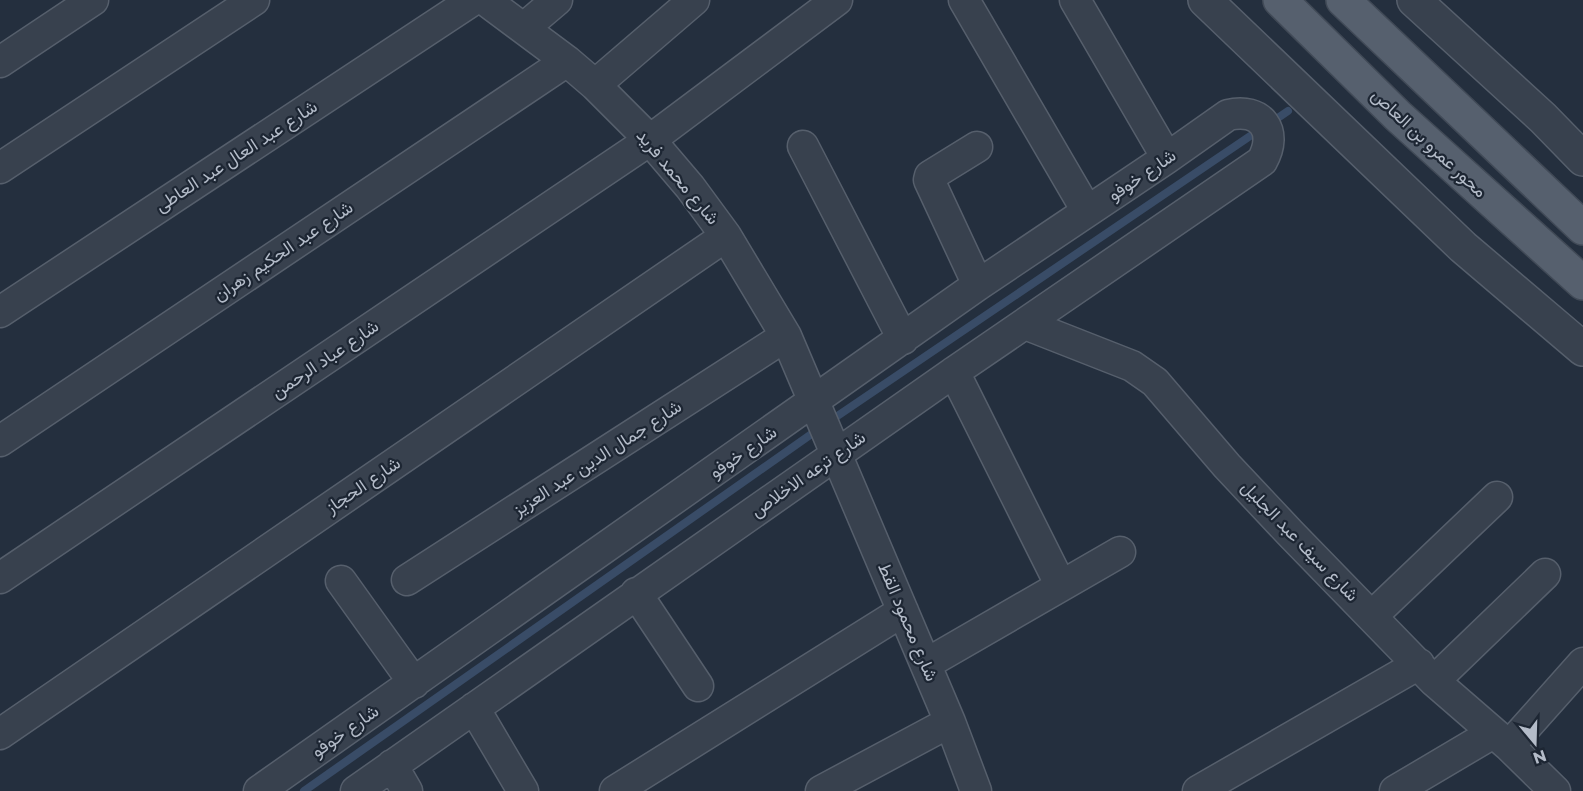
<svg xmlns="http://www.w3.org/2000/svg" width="1583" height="791" font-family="Montserrat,Vazirmatn,sans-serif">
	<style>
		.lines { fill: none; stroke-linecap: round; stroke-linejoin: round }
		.stream { stroke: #394c67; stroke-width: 8 }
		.minor-casing { stroke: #565f6c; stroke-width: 33 }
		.tertiary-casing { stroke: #565f6c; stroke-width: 36 }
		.primary-casing { stroke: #414a57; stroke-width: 36 }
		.minor { stroke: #38414e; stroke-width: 30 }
		.tertiary { stroke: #38414e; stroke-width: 33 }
		.primary { stroke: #56606e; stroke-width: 33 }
		.labels { text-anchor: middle; stroke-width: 4.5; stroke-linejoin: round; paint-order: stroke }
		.street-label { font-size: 18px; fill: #b4bcc9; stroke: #1d2633 }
	</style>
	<rect width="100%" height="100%" fill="#242f3e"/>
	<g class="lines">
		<path class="stream" d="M 1269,124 L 1288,111
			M 830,421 L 1259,130
			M 304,791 L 820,428"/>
		<g class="minor-casing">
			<path id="minor" d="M 485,0 L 567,61 L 595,85 L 650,140 L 690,187 L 726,236 L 786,336 L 950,722 L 976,791
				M 964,0 L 1087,211
				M 1075,0 L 1167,158
				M 524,28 L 557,0
				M 0,62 L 93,0
				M 595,85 L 694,0
				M 803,146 L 903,339
				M 977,147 L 930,176 L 929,180 L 978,285
				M 0,168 L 254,0
				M 0,312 L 473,0
				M 1025,324 L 1132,366 L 1155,382 L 1227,466 L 1290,533 L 1434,681 L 1509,746 L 1555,791
				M 954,372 L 1061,586
				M 0,441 L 567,61
				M 0,578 L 650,140 L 837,0
				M 407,580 L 786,336
				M 341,581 L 414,683
				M 636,593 L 698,686
				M 1372,616 L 1497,497
				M 926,664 L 1120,552
				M 1434,681 L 1545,574
				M 474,708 L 523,791
				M 0,734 L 726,236
				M 1509,746 L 1583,663
				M 392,765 L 407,791
				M 259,791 L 978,285 L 1167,158 L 1228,115 C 1261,107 1279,131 1262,161 L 954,372 L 356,791
				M 615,791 L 903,611
				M 821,791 L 950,722
				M 1198,791 L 1419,664
				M 1395,791 L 1493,733"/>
		</g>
		<g class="tertiary-casing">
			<path id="tertiary" d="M 1205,0 L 1463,247 L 1583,349
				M 1414,0 L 1543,118 L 1583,159"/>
		</g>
		<g class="primary-casing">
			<path id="primary" d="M 1280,0 L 1398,116 L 1583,283
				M 1343,0 L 1583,228"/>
		</g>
		<use href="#minor" class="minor"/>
		<use href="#tertiary" class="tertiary"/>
		<use href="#primary" class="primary"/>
	</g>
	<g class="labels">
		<g class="street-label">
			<text transform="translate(1429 143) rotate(43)" y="6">محور عمرو بن العاص</text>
			<text transform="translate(236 156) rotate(-33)" y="6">شارع عبد العال عبد العاطى</text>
			<text transform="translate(1142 175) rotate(-34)" y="6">شارع خوفو</text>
			<text transform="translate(678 177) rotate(50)" y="6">شارع محمد فريد</text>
			<text transform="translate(283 251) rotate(-34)" y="6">شارع عبد الحكيم زهران</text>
			<text transform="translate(325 359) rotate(-34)" y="6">شارع عباد الرحمن</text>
			<text transform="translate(743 452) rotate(-35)" y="6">شارع خوفو</text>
			<text transform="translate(597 458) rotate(-33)" y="6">شارع جمال الدين عبد العزيز</text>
			<text transform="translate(808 474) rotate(-35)" y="6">شارع ترعه الاخلاص</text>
			<text transform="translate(363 485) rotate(-34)" y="6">شارع الحجاز</text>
			<text transform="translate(1300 541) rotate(46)" y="6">شارع سيف عبد الجليل</text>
			<text transform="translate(908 622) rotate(67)" y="6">شارع محمود القط</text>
			<text transform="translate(345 731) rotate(-35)" y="6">شارع خوفو</text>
		</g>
	</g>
	<g transform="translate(1535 743) rotate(161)" stroke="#1d2633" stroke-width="4.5" paint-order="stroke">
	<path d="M0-4.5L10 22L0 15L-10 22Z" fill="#b4bcc9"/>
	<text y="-9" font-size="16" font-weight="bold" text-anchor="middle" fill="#b4bcc9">N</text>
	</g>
</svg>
